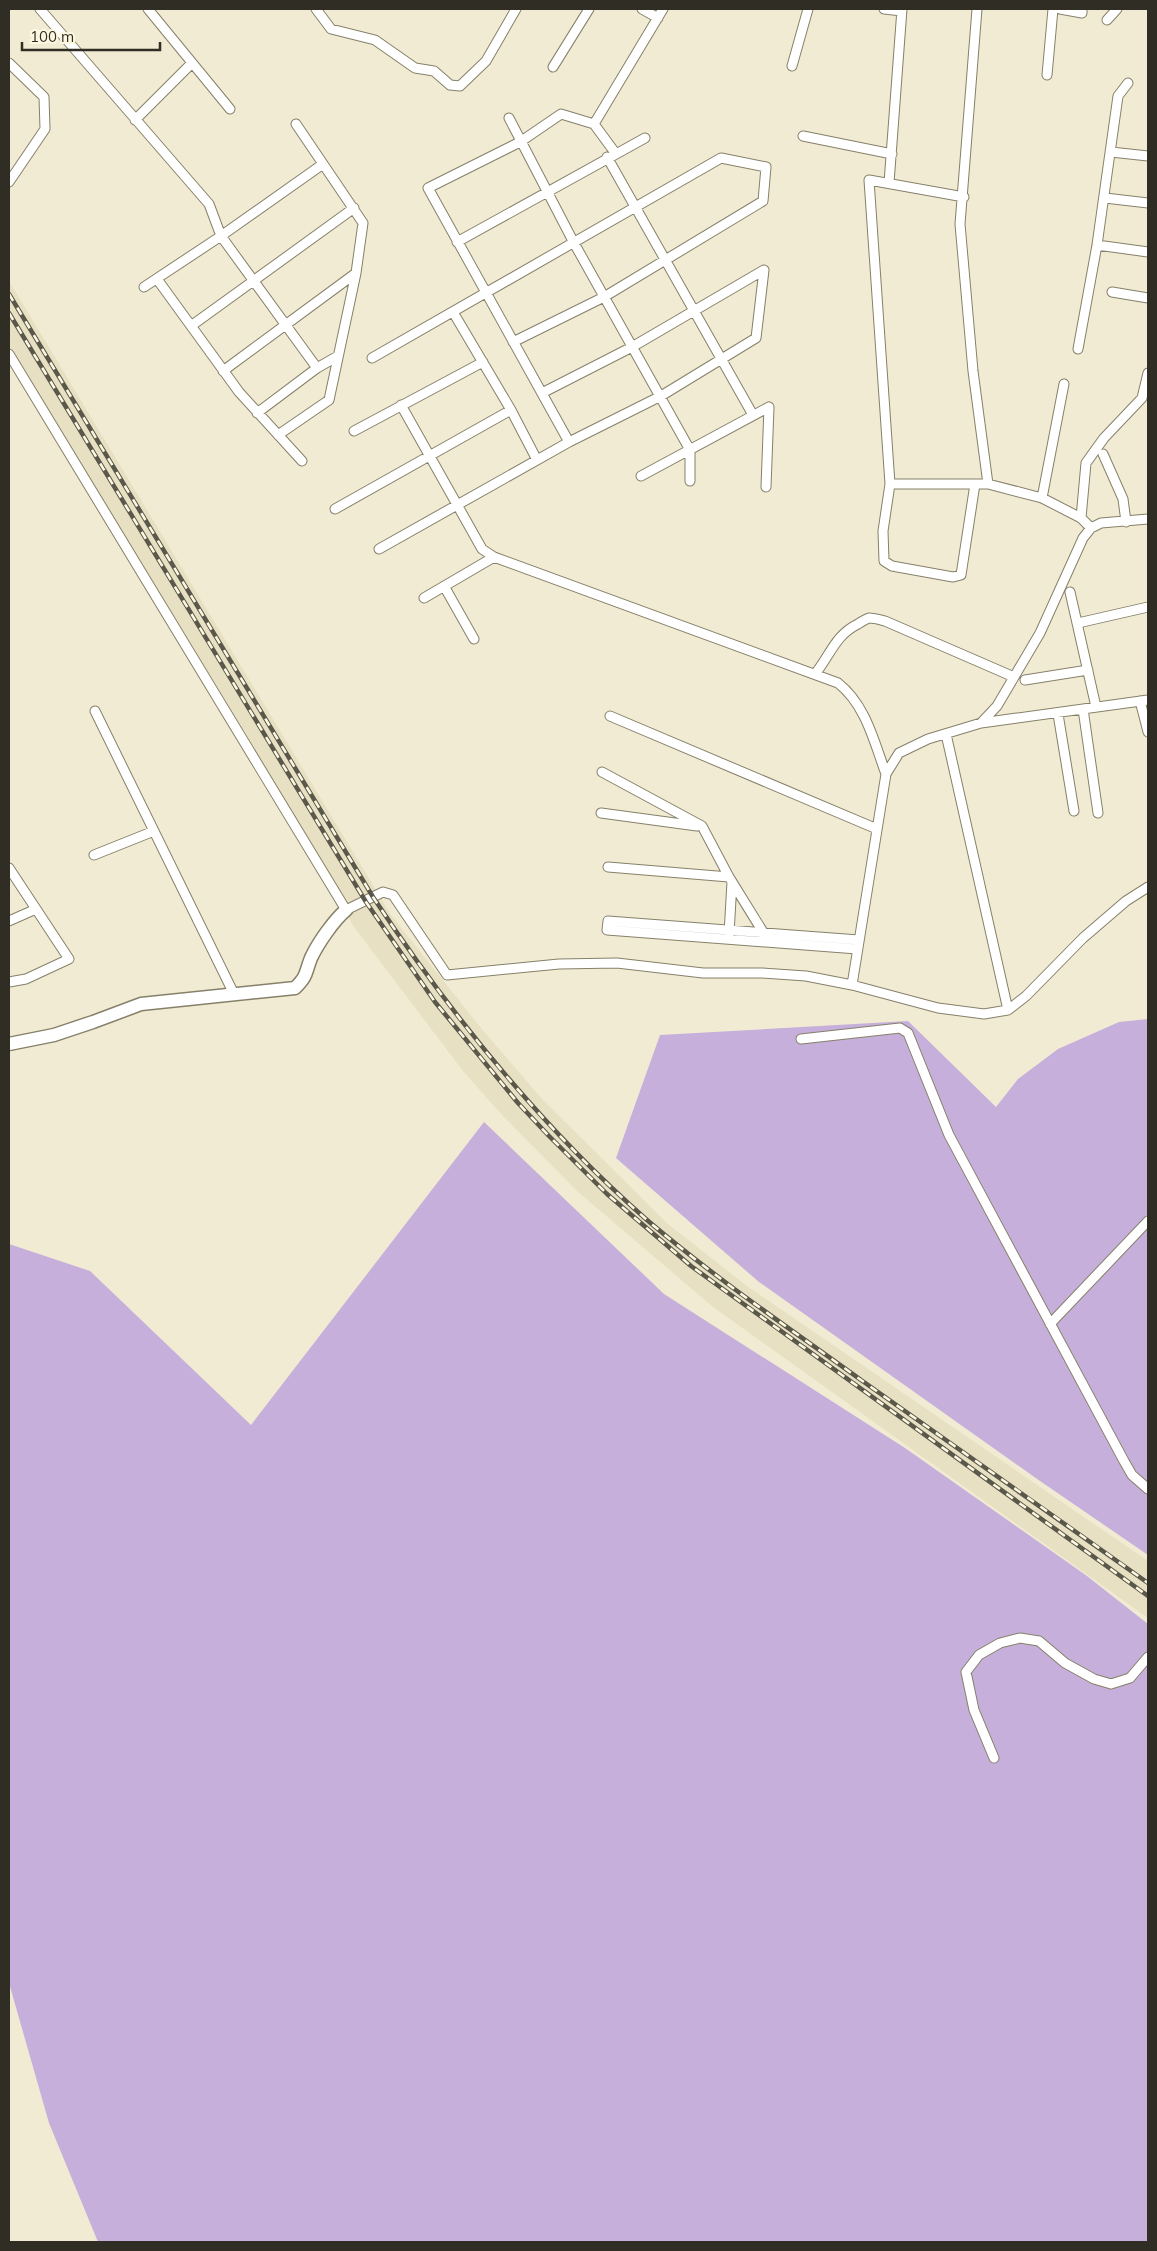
<svg xmlns="http://www.w3.org/2000/svg" width="1157" height="2251" font-family="Mulish,sans-serif">
	<style>
		.built { fill: #e8e0c2 }
		.green { fill: #c6afdb }
		.lines { fill: none; stroke-linecap: round; stroke-linejoin: round }
		.street-casing { stroke: #86806a; stroke-width: 11 }
		.secondary-casing { stroke: #86806a; stroke-width: 15 }
		.street { stroke: #fff; stroke-width: 9 }
		.secondary { stroke: #fff; stroke-width: 12 }
		.rail-casing { stroke: #5a574b; stroke-width: 4.5 }
		.rail { stroke: #fef8e0; stroke-width: 2.5; stroke-dasharray: 8; stroke-linecap: butt }
	</style>
	<rect width="100%" height="100%" fill="#f1ebd3"/>
	<path class="built" d="M 9,281 L 391,915 L 481,1028 L 542,1099 L 668,1224 L 747,1286 L 1148,1561 L 1148,1618 L 713,1307 L 577,1191 L 503,1116 L 463,1071 L 354,927 L 217,687 L 9,346 Z"/>
	<path class="green" d="M 1148,1019 L 1148,1555 L 1040,1481 L 759,1282 L 616,1158 L 660,1035 L 908,1021 L 996,1107 L 1018,1079 L 1058,1049 L 1119,1022 Z
		M 484,1122 L 664,1294 L 905,1448 L 1087,1576 L 1148,1624 L 1148,2242 L 98,2242 L 49,2123 L 9,1983 L 9,1244 L 90,1271 L 251,1425 Z"/>
	<g class="lines">
		<g class="street-casing">
			<path id="street" d="M 40,9 L 209,204 L 221,236 L 317,368
				M 148,9 L 230,109
				M 316,9 L 331,29 L 375,40 L 415,68 L 434,71 L 450,85 L 460,86 L 486,61 L 516,9
				M 642,9 L 658,18
				M 884,9 L 902,11
				M 977,9 L 960,224 L 973,371 L 988,484
				M 1060,9 L 1082,13 L 1082,9
				M 1107,20 L 1117,9
				M 9,63 L 44,97 L 45,129 L 9,182
				M 792,66 L 808,9
				M 553,67 L 589,9
				M 1047,75 L 1053,9
				M 509,118 L 574,243 L 690,450 L 690,481
				M 135,120 L 192,63
				M 594,124 L 663,9
				M 803,136 L 892,154
				M 1111,152 L 1148,156
				M 607,157 L 753,415
				M 889,183 L 902,9
				M 964,197 L 869,180 L 890,484 L 883,531 L 884,561 L 892,566 L 953,577 L 961,575 L 975,484
				M 1105,198 L 1148,203
				M 457,242 L 645,138
				M 1097,245 L 1148,252
				M 157,279 L 239,392 L 302,461
				M 144,287 L 221,236 L 323,164
				M 1112,292 L 1148,298
				M 453,312 L 511,410 L 537,460
				M 191,326 L 354,208
				M 1078,349 L 1097,245 L 1118,96 L 1128,83
				M 9,354 L 346,910 L 383,892 L 393,895 L 447,975 L 559,964 L 617,963 L 703,973 L 762,973 L 806,976 L 852,985 L 938,1008 L 984,1014 L 1008,1010 L 1026,996 L 1083,938 L 1126,901 L 1148,887
				M 372,358 L 721,158 L 766,167 L 763,201 L 604,297 L 513,342
				M 223,371 L 356,273
				M 542,393 L 632,347 L 764,270
				M 401,405 L 482,549 L 494,557 L 838,683 C 866,705 874,742 886,774
				M 257,413 L 317,368 L 338,356
				M 354,431 L 483,362
				M 278,435 L 329,400 L 356,273 L 363,223 L 296,124
				M 569,442 L 428,188 L 520,142 L 561,114 L 594,124 L 616,154
				M 1103,454 L 1123,499 L 1126,522
				M 641,476 L 769,407
				M 890,484 L 988,484 L 1042,498 L 1081,518 L 1091,528
				M 766,487 L 769,407
				M 1042,498 L 1064,384
				M 335,509 L 511,410
				M 1081,518 L 1086,463 L 1104,438 L 1142,398 L 1148,373
				M 379,549 L 569,442 L 661,396 L 756,338 L 764,270
				M 444,586 L 474,639
				M 1070,592 L 1096,707
				M 424,598 L 494,557
				M 1078,623 L 1148,607
				M 815,674 C 830,656 835,635 858,624 C 861,622 866,619 869,618 C 874,618 881,620 885,621 L 1014,677
				M 1025,680 L 1088,670
				M 1140,701 L 1148,732
				M 1083,709 L 1098,813
				M 95,711 L 234,994
				M 1058,714 L 1074,811
				M 610,716 L 877,829
				M 981,723 L 1148,700
				M 946,734 L 1008,1010
				M 602,772 L 702,826 L 729,877 L 763,932 L 763,936
				M 601,813 L 697,826
				M 94,855 L 154,831
				M 608,867 L 729,877
				M 9,868 L 69,959 L 26,979 L 9,982
				M 9,921 L 36,909
				M 729,934 L 732,882
				M 857,949 L 607,930 L 608,921 L 859,940
				M 852,985 L 886,774 L 899,753 L 928,739 L 981,723 L 997,706 L 1040,633 L 1083,538 L 1091,528 L 1101,523 L 1148,519
				M 801,1039 L 900,1028 L 908,1033 L 949,1135 L 1124,1461 L 1132,1475 L 1148,1489
				M 1050,1324 L 1148,1221
				M 994,1758 L 974,1710 L 966,1672 L 979,1655 L 1000,1643 L 1020,1638 L 1039,1641 L 1065,1663 L 1094,1679 L 1111,1684 L 1130,1678 L 1148,1657"/>
		</g>
		<g class="secondary-casing">
			<path id="secondary" d="M 9,1044 L 54,1035 L 93,1022 L 141,1004 L 295,988 C 308,975 305,973 311,958 C 318,943 334,920 346,910"/>
		</g>
		<use href="#street" class="street"/>
		<use href="#secondary" class="secondary"/>
		<g class="rail-casing">
			<path id="rail" d="M 9,294 L 373,897 C 451,1015 540,1126 647,1220 C 715,1278 789,1328 861,1380 C 957,1448 1053,1515 1148,1583
				M 9,313 L 366,902 L 435,1002 L 518,1103 L 549,1136 L 607,1194 L 691,1266 L 1148,1596"/>
		</g>
		<use href="#rail" class="rail"/>
	</g>
	<rect width="1157" height="2251" fill="none" stroke="#2f2d24" stroke-width="20"/>
	<path d="M22 42v8h138v-8" fill="none" stroke="#2f2d24" stroke-width="2.5"/>
	<text x="30" y="42" font-size="15" fill="#2f2d24" stroke="#fef8e0" stroke-width="4" paint-order="stroke">100 m</text>
</svg>
